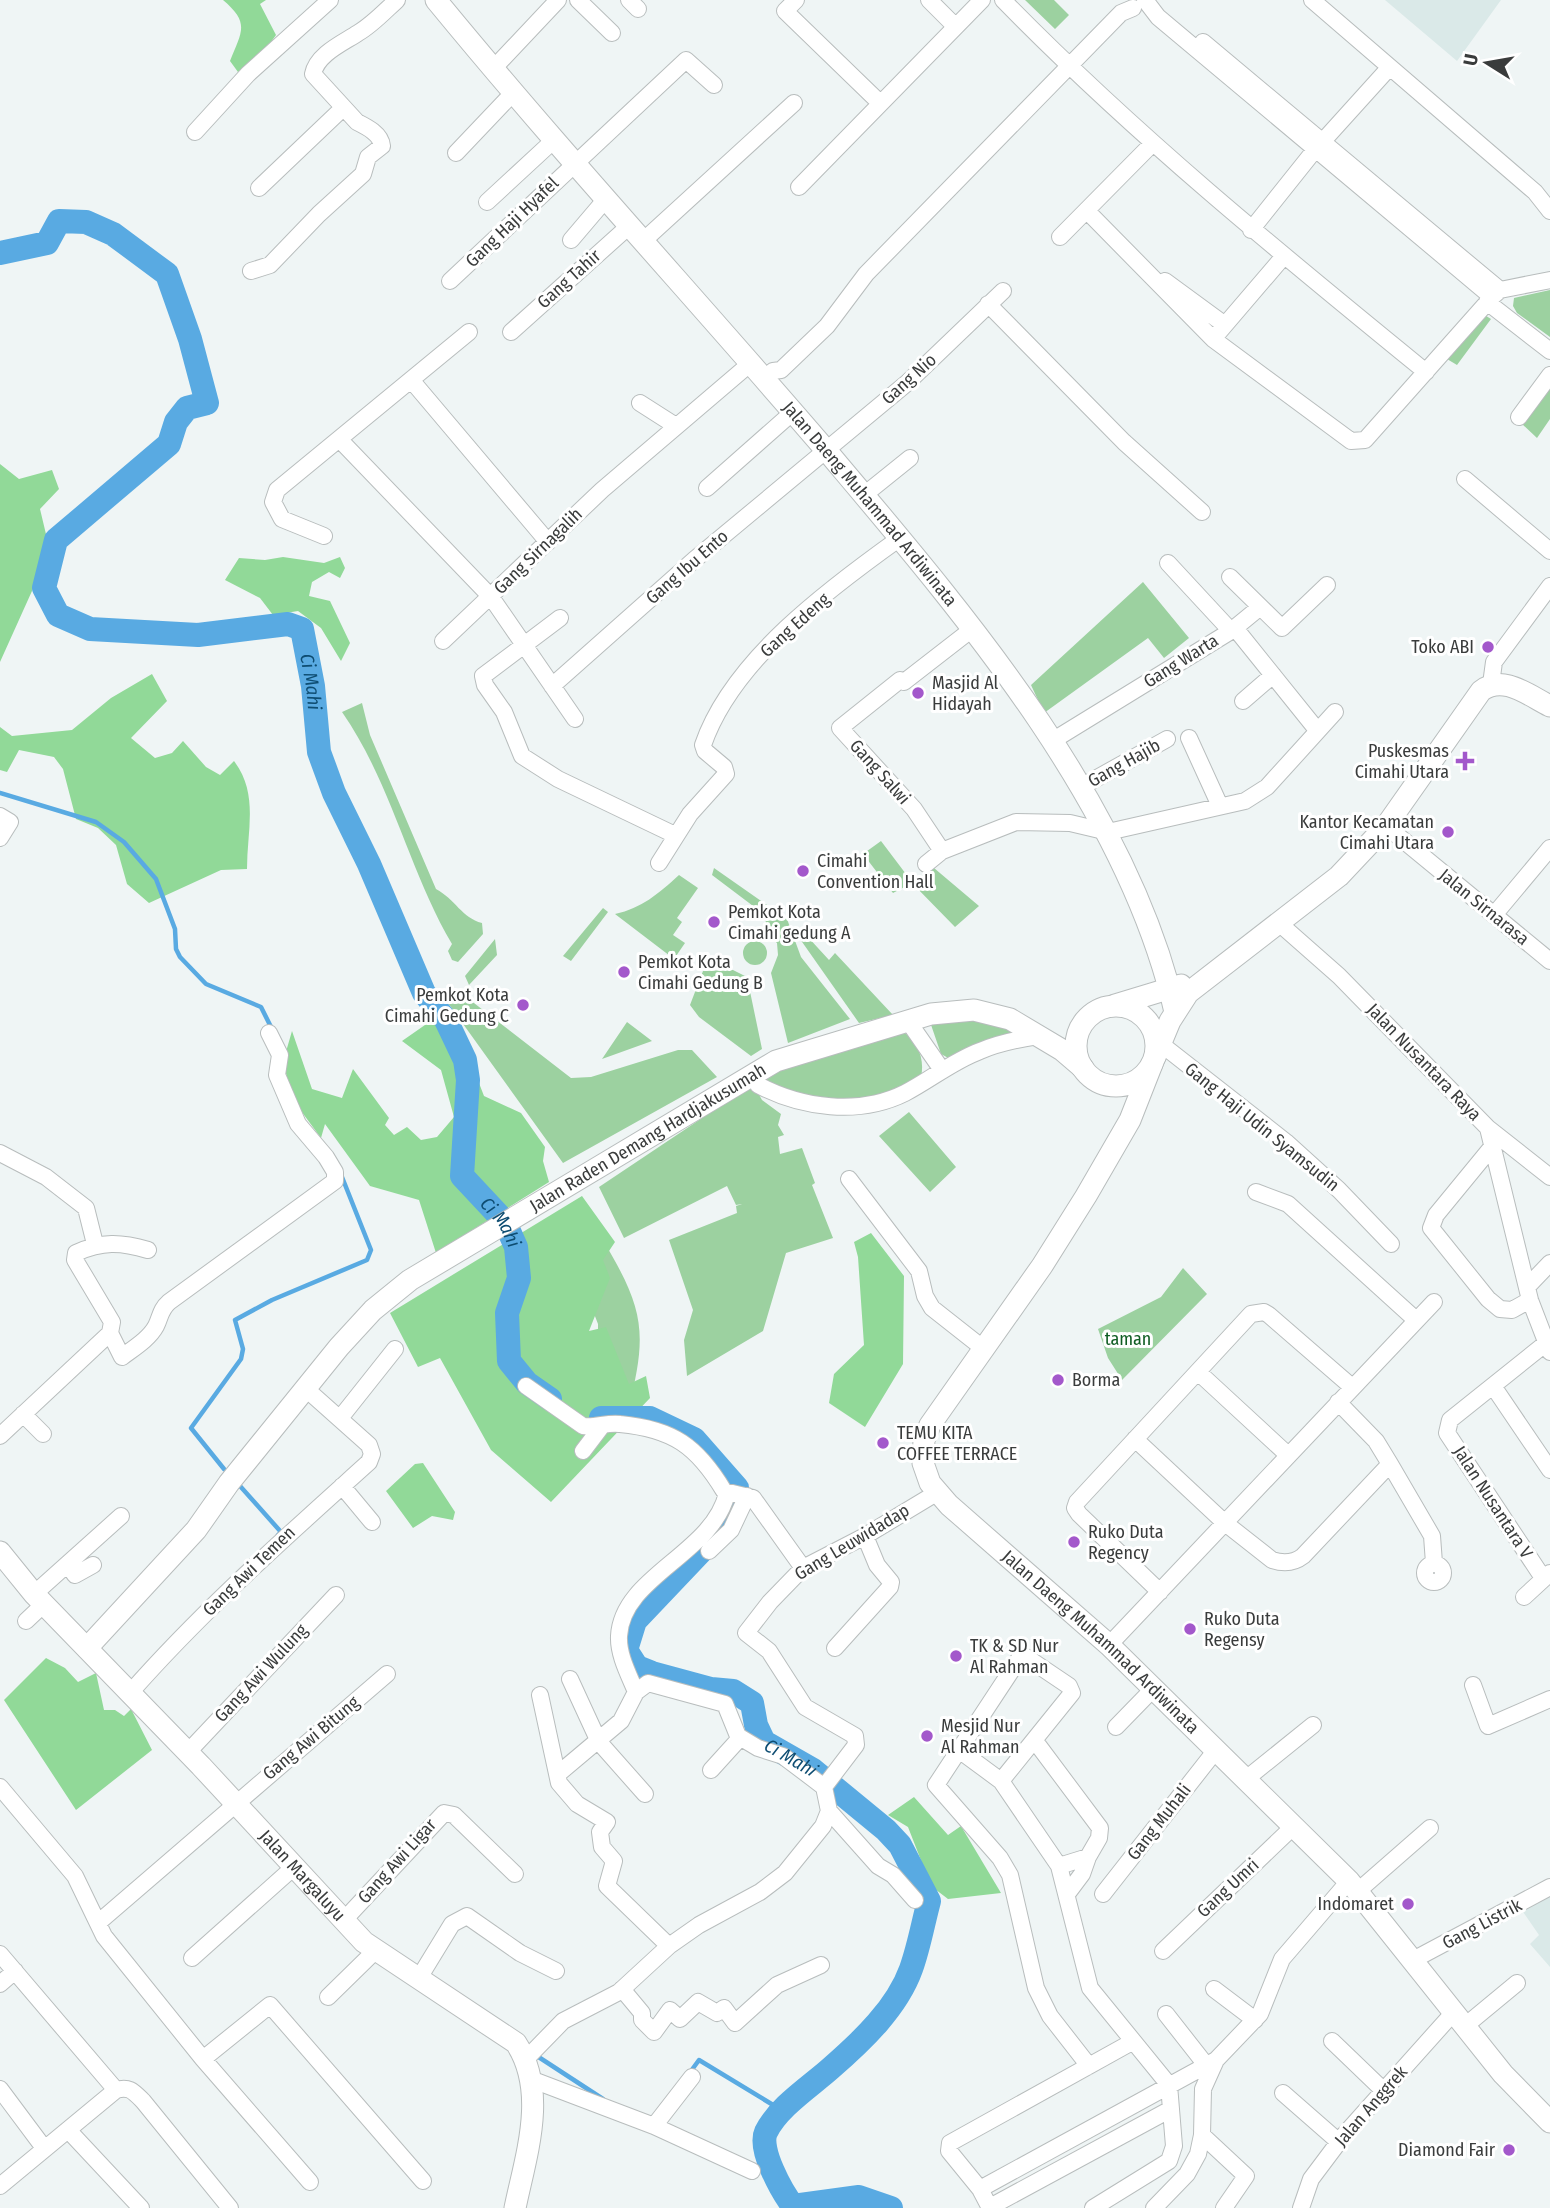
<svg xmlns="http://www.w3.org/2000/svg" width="1550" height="2208" font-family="'Fira Sans Condensed',sans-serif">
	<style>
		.built { fill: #dae9e8 }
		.green { fill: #9cd1a0 }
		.forest { fill: #91d998 }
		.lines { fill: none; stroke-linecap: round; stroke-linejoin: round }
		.stream { stroke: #59aae2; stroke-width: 4.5 }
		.river { stroke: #59aae2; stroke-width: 24 }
		.minor-casing { stroke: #b8bdbd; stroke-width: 18 }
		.major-casing { stroke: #b8bdbd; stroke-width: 23 }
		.minor { stroke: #fff; stroke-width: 16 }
		.major { stroke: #fff; stroke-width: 21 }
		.poi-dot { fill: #a358cb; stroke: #fff; stroke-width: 2.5 }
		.labels { text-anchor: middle; stroke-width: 6; stroke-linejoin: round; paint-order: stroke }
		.street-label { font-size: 18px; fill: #3a3c3c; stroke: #fff }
		.poi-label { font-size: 18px; fill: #3a3c3c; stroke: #fff; text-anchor: start }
		.park-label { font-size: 18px; fill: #0f5d23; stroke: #fff }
		.water-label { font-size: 19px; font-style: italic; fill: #0e4d72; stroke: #fff }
	</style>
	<rect width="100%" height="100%" fill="#eff5f5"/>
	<path class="built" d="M 1385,0 L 1501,0 L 1457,61 Z
		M 1550,1890 L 1550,1967 L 1530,1944 L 1539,1935 L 1519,1906 Z"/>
	<path class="green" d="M 1025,0 L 1054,0 L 1069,15 L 1055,29 Z
		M 1550,290 L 1550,337 L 1517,313 L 1513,306 L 1514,298 Z
		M 1483,314 L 1491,319 L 1457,365 L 1447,359 Z
		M 1550,388 L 1550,419 L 1537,438 L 1522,424 Z
		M 1143,582 L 1189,638 L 1164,658 L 1148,638 L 1044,713 L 1031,685 Z
		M 362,703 L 370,735 L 436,889 C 455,899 462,918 482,923 L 483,934 L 458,962 L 452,960 L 448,951 L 452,944 C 409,871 391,782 342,712 Z
		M 881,841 L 912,882 L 934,868 L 979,906 L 955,927 L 912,883 L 893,893 L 863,854 Z
		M 714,868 L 787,919 L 801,957 L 850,1019 L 788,1043 L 771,973 L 778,955 L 777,943 L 767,934 L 765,915 L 712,875 Z
		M 679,875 L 698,888 L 677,918 L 682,922 L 673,935 L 685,943 L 674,959 L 615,914 C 642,908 658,894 679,875 Z
		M 603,908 L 608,912 L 571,961 L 563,956 Z
		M 807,936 L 829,960 L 835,953 L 893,1015 L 859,1023 L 800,939 Z
		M 495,939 L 497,955 L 469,985 L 465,976 Z
		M743 953a12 12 0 1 1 24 0a12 12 0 1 1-24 0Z
		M 733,970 L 747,977 L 762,1049 L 751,1056 L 699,1017 L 690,1005 L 703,971 Z
		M 454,991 L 461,993 L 571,1078 L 591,1077 L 678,1050 L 692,1050 L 717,1077 L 563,1163 L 448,1003 Z
		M 928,1016 L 1018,1022 L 1012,1037 L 952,1060 L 941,1054 Z
		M 627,1022 L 652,1041 L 602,1059 Z
		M 902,1031 C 918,1041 925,1059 921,1077 L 879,1098 L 828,1102 L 759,1081 L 790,1064 Z
		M 753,1084 L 762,1100 L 781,1114 L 778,1125 L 784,1135 L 778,1137 L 780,1154 L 802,1148 L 815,1183 L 812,1185 L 833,1238 L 786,1253 L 763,1331 L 687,1376 L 684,1340 L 693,1310 L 669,1240 L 737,1213 L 736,1206 L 742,1204 L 736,1205 L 727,1186 L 624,1238 L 599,1187 Z
		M 909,1112 L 956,1167 L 930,1192 L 879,1136 Z
		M 604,1242 C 644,1309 648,1333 628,1410 L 598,1365 L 598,1324 L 588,1298 Z
		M 1183,1268 L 1207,1294 L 1122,1380 L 1108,1358 L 1098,1329 L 1161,1297 Z"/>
	<path class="forest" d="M 223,0 L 266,0 L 260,4 L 276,35 L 266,49 L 238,72 L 230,61 C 242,31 250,23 223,0 Z
		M 0,464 L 19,479 L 52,470 L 59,489 L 40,509 L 50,551 L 0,662 Z
		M 283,557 L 324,563 L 340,557 L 345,568 L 340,578 L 329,572 L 312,582 L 309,596 L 330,601 L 350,643 L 341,661 L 321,628 L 298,611 L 273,615 L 260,598 L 225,580 L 239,558 L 265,560 Z
		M 152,674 L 167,701 L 131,738 L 155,758 L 172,753 L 183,741 L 206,767 L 220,775 L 234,761 C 259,794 247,830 247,869 L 221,870 L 149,903 L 127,884 L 116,845 L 98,828 L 76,819 L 63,769 L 54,757 L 19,750 L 7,772 L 0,770 L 0,727 L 12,736 L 72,730 L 111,698 Z
		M 435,1018 L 467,1052 L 484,1096 L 521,1113 L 545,1147 L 543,1161 L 549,1182 L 436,1253 L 419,1200 L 370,1186 L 325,1124 L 321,1138 L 293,1100 L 283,1062 L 292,1031 L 312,1089 L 342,1098 L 353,1069 L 389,1118 L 385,1125 L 394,1135 L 407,1127 L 421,1140 L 437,1137 L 454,1117 L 441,1070 L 402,1041 Z
		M 582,1196 L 615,1242 L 603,1260 L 610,1278 L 589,1331 L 606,1327 L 629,1384 L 646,1376 L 650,1398 L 551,1502 L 491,1450 L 440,1358 L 418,1367 L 390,1313 Z
		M 871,1233 L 904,1276 L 903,1364 L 865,1427 L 829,1403 L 834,1374 L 864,1345 L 858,1257 L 854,1242 Z
		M 423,1463 L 455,1512 L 453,1520 L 432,1516 L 413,1528 L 386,1491 L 415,1464 Z
		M 46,1658 L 65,1668 L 78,1682 L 96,1673 L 104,1710 L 115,1710 L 124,1716 L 131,1709 L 152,1750 L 76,1810 L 4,1700 Z
		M 914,1797 L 948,1835 L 961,1826 L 1001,1893 L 948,1899 L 931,1886 L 908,1827 L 888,1815 Z"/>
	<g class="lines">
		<path class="stream" d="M 0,793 L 96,822 L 124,842 L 156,879 L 175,929 L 176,949 L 180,957 L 206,984 L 261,1007 L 272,1029
			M 224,1469 L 191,1428 L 241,1359 L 243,1349 L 235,1320 L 272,1300 L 367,1260 L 371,1250 L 340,1172
			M 240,1486 L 281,1532 L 278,1535
			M 537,2056 L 603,2099
			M 691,2071 L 699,2060 L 783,2111"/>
		<g class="river">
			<path id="s1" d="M 0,253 L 47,243 L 59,221 L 86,222 L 113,234 L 167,274 L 190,339 L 207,403 L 187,408 L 176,422 L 169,444 L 56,540 L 44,588 L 58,615 L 90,629 L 198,635 L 288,624 L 302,629 L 313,686 L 319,752 L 334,793 L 369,864 L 424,993 L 446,1020 L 465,1060 L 468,1080 L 462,1176 L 505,1222 L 516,1247 L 519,1278 L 507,1313 L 509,1361 L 527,1383 L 550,1399"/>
			<path id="s2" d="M 601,1418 L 650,1418 L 694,1439 L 737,1488 L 729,1522 L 635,1621 L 626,1650 L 637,1667 L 652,1673 L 711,1689 L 733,1691 L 752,1703 L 756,1725 L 764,1742 L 813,1770 L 886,1830 L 900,1845 L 929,1901 C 923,1923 919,1947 911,1969 C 897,2008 862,2041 831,2068 C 811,2086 778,2107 766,2132 C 758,2149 782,2192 793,2206 L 859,2197 L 891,2208"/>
		</g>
		<g class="minor-casing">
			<path id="minor" d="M 578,0 L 612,33
				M 629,0 L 638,9
				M 796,0 L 785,11 L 880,103
				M 929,0 L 955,26
				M 1003,0 C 1135,135 1280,253 1426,372
				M 1145,0 L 1158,17 L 1492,297
				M 1312,0 L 1535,192 L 1550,211
				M 1203,42 L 1500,290
				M 493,69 L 558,0
				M 195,132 L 248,74 L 330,0
				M 456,153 L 513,93
				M 799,187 L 982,0
				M 259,188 L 343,108
				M 487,202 L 553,141
				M 1088,212 L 1213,339 L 1351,441 L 1365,440 L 1492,297 L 1500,290 L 1550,280
				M 1251,230 L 1314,151 L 1389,68
				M 1060,237 L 1152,144
				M 571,240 L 605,200
				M 642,242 L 794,103
				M 251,271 L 270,265 L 319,214 L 363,174 L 368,157 L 382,146 C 381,134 367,127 357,122 L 313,74 C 317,54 343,43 358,33 C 372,25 385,11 397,0
				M 450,281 L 686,60 L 714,85
				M 1165,281 L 1225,325
				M 1487,302 L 1550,351
				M 988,304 L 1124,442 L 1202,512
				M 511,332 L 628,227
				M 1213,339 L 1284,256
				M 765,379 L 773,371 L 781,370 L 827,326 L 866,274 L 1121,13 L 1133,8
				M 412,381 L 548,542
				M 640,403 L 676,426
				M 1519,417 L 1550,375
				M 339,439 L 491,597 L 575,719
				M 1465,479 L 1550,551
				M 707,488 L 793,412
				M 864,495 L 910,458
				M 324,536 L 282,519 L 273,502 L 277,490 L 469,332
				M 1168,563 L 1231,631
				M 1230,577 L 1282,628 L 1327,585
				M 560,618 L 483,676 L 485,685 L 504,712 L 522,756 L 558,779 L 675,835
				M 1235,628 L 1317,730
				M 443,641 L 602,490 L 752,362
				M 1491,684 L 1494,662 L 1550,586
				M 552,686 L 694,560 L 907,383 L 1003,291
				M 1243,701 L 1273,675
				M 1189,738 L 1220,806
				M 1052,741 L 1231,631 L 1259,608
				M 1081,787 L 1167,739
				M 0,816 L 10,822 L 0,838
				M 1386,826 L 1550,961
				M 942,851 L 914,809 L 840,728 L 900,680 L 904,682 L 971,630
				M 659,863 L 690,814 L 726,774 L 724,767 L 705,751 L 703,745 C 732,660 830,588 900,538
				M 926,864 L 942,851 L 1016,822 L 1070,823 L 1108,832 L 1245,801 L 1267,787 L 1335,712
				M 1494,915 L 1550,848
				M 1280,924 L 1339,976 L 1488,1128 L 1530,1300 L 1550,1352
				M 908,1021 L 942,1070
				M 1161,1044 L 1286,1142 L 1339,1190 L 1391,1244
				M 758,1085 C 801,1108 859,1116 905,1093 C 930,1080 953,1061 980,1051 C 998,1043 1019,1039 1038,1036
				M 1488,1128 L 1550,1177
				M 1491,1148 L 1436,1215 L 1431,1228 L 1488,1299 L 1500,1309 L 1512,1310 L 1530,1300
				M 0,1153 L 46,1177 L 86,1208 L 95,1244
				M 849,1179 L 919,1271 L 925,1296 L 932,1308 L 984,1349
				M 1256,1192 L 1288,1204 L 1416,1320
				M 1527,1287 L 1550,1263
				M 110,1333 L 122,1357 C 134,1348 149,1339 156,1326 C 161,1316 160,1310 169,1302 L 335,1181 L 335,1172 L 326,1157 L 298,1124 L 277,1075 L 280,1055 L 269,1033
				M 1198,1372 L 1288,1455
				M 526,1386 L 583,1426 C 595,1428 608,1422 620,1424 C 673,1429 697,1446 724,1491 L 753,1498 L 803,1568
				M 1493,1386 L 1550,1470
				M 1338,1402 L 1376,1441 L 1390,1464 L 1432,1536 L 1434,1563
				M 23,1414 L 43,1434
				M 341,1417 L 395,1349
				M 0,1436 L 110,1333 L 112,1322 L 75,1260 L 76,1253 C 102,1241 121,1242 148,1250
				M 1135,1439 L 1225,1523 L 1272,1560 C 1284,1564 1294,1563 1303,1556 L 1390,1464
				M 583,1451 L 602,1426
				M 342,1486 L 372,1522
				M 709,1551 L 731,1530 L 747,1496
				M1425 1573a9 9 0 1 1 18 0a9 9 0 1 1-18 0Z
				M 68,1565 L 75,1575 L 93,1565
				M 1543,1578 L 1447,1433 L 1450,1420 L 1545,1344
				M 1160,1592 L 1079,1514 L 1075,1508 L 1077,1502 L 1251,1314 L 1264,1312 L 1269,1315 L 1352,1387
				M 34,1594 L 121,1516
				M 1524,1597 L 1550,1573
				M 26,1621 L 44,1604
				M 1109,1645 L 1434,1302
				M 835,1648 L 890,1587 L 891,1582 L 877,1565 L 865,1536
				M 570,1679 L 599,1742 L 645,1794
				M 1473,1685 L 1488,1726 L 1550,1699
				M 636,1692 C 629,1675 618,1655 619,1636 C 622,1576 713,1554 727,1493
				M 130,1693 C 204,1609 286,1537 369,1462 L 372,1454 L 369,1445 L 305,1388
				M 540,1695 L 559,1783 L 577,1804 L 607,1822 L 600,1832 L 602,1847 L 614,1861 L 607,1886 L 669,1946
				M 1116,1727 L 1153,1689
				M 1035,1741 L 1100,1828 L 1099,1838 L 1088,1857 L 1059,1866
				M 959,1750 L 1001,1781 L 1059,1866 L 1090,1988 L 1169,2085 L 1174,2146 L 1169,2161 L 1093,2208
				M 188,1752 L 336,1595
				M 711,1770 L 740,1738
				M 558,1774 L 621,1721 L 636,1692 L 648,1683 L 725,1704 L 738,1736 L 758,1748 L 783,1756 L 824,1787
				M 1246,1779 L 1313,1725
				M 1001,1781 L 1072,1693 L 1069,1686 L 1026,1657 L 1019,1659 L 936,1785 L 1000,1858 L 1010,1875 L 1036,1988 L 1050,2016 L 1089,2066
				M 0,1787 L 75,1876 L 104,1936 L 203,2059 L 310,2182
				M 824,1787 L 856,1745 L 855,1736 L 805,1707 L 769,1651 L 746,1633 L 770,1602 L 803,1568 L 865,1536 L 938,1492
				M 829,1811 L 878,1866 L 893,1875 L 915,1900
				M 1358,1891 L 1430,1828
				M 1067,1894 L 1082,1874 L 1088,1857
				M 1103,1894 L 1216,1750
				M 344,1920 L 444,1813 L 454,1815 L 515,1874
				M 99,1922 L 387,1674
				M 1163,1951 L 1294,1826
				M 0,1954 L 116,2090
				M 192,1958 L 294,1867
				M 1413,1960 L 1550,1887
				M 419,1978 L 452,1924 L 467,1916 L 520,1953 L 556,1971
				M 0,1984 L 15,1971
				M 622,1989 L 642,2013 L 642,2020 L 654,2032 L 670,2010 L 680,2019 L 698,2002 L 717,2013 L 724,2008 L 735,2023 L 777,1985 L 821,1965
				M 1214,1989 L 1255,2020
				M 328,1997 L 375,1951
				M 1166,2014 L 1206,2065
				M 1465,2026 L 1517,1983
				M 1332,2041 L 1384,2091
				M 203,2059 L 270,2005 L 423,2181
				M 526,2059 L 563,2021 L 619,1992 L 669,1946 L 699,1925 L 760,1892 L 785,1873 L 823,1826 L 829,1811 L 824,1787
				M 533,2080 L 654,2126 L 752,2171
				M 0,2089 L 44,2148
				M 1283,2093 L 1339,2142
				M 654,2126 L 692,2077
				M 69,2131 L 141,2208
				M 1202,2135 L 1246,2176 L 1224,2208
				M 0,2186 L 116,2090 C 129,2086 133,2091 143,2101 L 230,2208
				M 980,2189 L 1216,2060
				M 990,2207 L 1171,2109
				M 990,2208 L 980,2189 L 949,2151 L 950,2143 L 1132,2042
				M 1154,2208 L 1187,2174 L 1198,2154 L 1202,2135 L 1203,2089 L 1216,2060 L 1260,2014 L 1282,1959 L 1349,1881
				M 1301,2208 L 1311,2179 L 1344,2135 L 1454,2012"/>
		</g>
		<g class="major-casing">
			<g id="major">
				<path id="s3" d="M 436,0 C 564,156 700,303 831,456 C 966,616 1128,805 1175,1012"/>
				<path d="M 1115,1005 L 1181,985"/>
				<circle cx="1116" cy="1046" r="40"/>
				<path d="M 1155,1057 L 1170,1021 L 1188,993 L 1339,876 L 1386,826 L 1481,691 C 1503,674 1528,695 1550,706"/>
				<path id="s4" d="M 1152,1064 L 1130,1120 L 1086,1196 L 1042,1266 L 930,1425 L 924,1440 L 923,1463 L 930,1483 L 949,1505 L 1109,1645 L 1349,1881 L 1503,2074 L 1550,2122"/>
				<path id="s5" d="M 0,1552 L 34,1594 L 201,1766 L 364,1942 L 516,2043 C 548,2092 526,2155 515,2208"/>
				<path id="s6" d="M 87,1648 L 196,1530 L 229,1483 L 339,1347 L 373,1310 L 410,1280 L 776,1061 L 931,1014 L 974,1010 L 1010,1019 L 1062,1050 L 1083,1068"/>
			</g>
		</g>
		<use href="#minor" class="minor"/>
		<use href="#major" class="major"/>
	</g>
	<g class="poi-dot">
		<circle cx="1488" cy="647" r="7"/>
		<circle cx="918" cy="693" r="7"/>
		<path d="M1461.5 750.5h7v7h7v7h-7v7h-7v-7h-7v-7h7z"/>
		<circle cx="1448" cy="832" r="7"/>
		<circle cx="803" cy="871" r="7"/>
		<circle cx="714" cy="922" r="7"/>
		<circle cx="624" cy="972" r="7"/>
		<circle cx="523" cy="1005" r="7"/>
		<circle cx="1058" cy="1380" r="7"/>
		<circle cx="883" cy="1443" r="7"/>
		<circle cx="1074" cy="1542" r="7"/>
		<circle cx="1190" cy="1629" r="7"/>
		<circle cx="956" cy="1656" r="7"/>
		<circle cx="927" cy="1736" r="7"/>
		<circle cx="1408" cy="1904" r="7"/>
		<circle cx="1509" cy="2150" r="7"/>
	</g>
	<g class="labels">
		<g class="street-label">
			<text transform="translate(512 222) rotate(-44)" y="6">Gang Haji Hyafel</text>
			<text transform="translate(569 279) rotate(-42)" y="6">Gang Tahir</text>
			<text transform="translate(909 379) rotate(-42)" y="6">Gang Nio</text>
			<text dy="6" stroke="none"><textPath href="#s3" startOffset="665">Jalan Daeng Muhammad Ardiwinata</textPath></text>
			<text transform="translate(538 551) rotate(-44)" y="6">Gang Sirnagalih</text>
			<text transform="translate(687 567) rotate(-41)" y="6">Gang Ibu Ento</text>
			<text transform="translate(795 625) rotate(-42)" y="6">Gang Edeng</text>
			<text transform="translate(1181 661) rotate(-32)" y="6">Gang Warta</text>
			<text transform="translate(1124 763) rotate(-29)" y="6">Gang Hajib</text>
			<text transform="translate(880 772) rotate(48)" y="6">Gang Salwi</text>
			<text transform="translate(1484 907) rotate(39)" y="6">Jalan Sirnarasa</text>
			<text transform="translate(1424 1062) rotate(46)" y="6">Jalan Nusantara Raya</text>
			<text transform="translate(1262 1127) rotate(39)" y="6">Gang Haji Udin Syamsudin</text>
			<text dy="6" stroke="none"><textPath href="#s6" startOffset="768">Jalan Raden Demang Hardjakusumah</textPath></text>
			<text transform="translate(1493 1502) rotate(57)" y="6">Jalan Nusantara V</text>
			<text transform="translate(852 1542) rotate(-31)" y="6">Gang Leuwidadap</text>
			<text transform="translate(249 1571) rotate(-44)" y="6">Gang Awi Temen</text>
			<text dy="6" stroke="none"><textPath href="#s4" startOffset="719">Jalan Daeng Muhammad Ardiwinata</textPath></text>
			<text transform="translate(261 1673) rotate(-47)" y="6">Gang Awi Wulung</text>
			<text transform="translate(311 1738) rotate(-40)" y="6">Gang Awi Bitung</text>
			<text transform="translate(1159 1822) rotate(-52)" y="6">Gang Muhali</text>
			<text transform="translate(397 1861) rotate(-48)" y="6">Gang Awi Ligar</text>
			<text dy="6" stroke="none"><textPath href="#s5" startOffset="443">Jalan Margaluyu</textPath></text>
			<text transform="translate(1228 1888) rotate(-43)" y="6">Gang Umri</text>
			<text transform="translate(1482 1924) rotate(-28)" y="6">Gang Listrik</text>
			<text transform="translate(1371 2106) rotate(-49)" y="6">Jalan Anggrek</text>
		</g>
		<g class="poi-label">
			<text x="1474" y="653" text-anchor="end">Toko ABI</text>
			<text x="932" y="689">Masjid Al<tspan x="932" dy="21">Hidayah</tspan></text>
			<text x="1449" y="757" text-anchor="end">Puskesmas<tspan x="1449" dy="21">Cimahi Utara</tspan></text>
			<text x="1434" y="828" text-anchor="end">Kantor Kecamatan<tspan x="1434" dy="21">Cimahi Utara</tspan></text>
			<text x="817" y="867">Cimahi<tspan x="817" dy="21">Convention Hall</tspan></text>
			<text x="728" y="918">Pemkot Kota<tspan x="728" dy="21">Cimahi gedung A</tspan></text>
			<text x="638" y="968">Pemkot Kota<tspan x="638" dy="21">Cimahi Gedung B</tspan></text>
			<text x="509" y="1001" text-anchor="end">Pemkot Kota<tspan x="509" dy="21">Cimahi Gedung C</tspan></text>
			<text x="1072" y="1386">Borma</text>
			<text x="897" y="1439">TEMU KITA<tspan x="897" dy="21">COFFEE TERRACE</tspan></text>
			<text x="1088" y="1538">Ruko Duta<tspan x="1088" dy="21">Regency</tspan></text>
			<text x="1204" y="1625">Ruko Duta<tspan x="1204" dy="21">Regensy</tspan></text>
			<text x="970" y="1652">TK &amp; SD Nur<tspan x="970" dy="21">Al Rahman</tspan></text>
			<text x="941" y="1732">Mesjid Nur<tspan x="941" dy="21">Al Rahman</tspan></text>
			<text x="1394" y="1910" text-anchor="end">Indomaret</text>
			<text x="1495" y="2156" text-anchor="end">Diamond Fair</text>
		</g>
		<g class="park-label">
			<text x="1128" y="1345">taman</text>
		</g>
		<g class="water-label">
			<text dy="7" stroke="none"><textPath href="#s1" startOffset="924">Ci Mahi</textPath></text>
			<text dy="7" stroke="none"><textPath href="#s1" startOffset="1514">Ci Mahi</textPath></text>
			<text dy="7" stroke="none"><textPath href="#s2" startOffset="579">Ci Mahi</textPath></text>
		</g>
	</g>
	<g transform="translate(1487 63) rotate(281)" stroke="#ffffff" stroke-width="5" paint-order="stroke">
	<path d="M0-5L12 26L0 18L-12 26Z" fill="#3a3c3c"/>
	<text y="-10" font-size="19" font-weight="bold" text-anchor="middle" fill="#3a3c3c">U</text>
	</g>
</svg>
